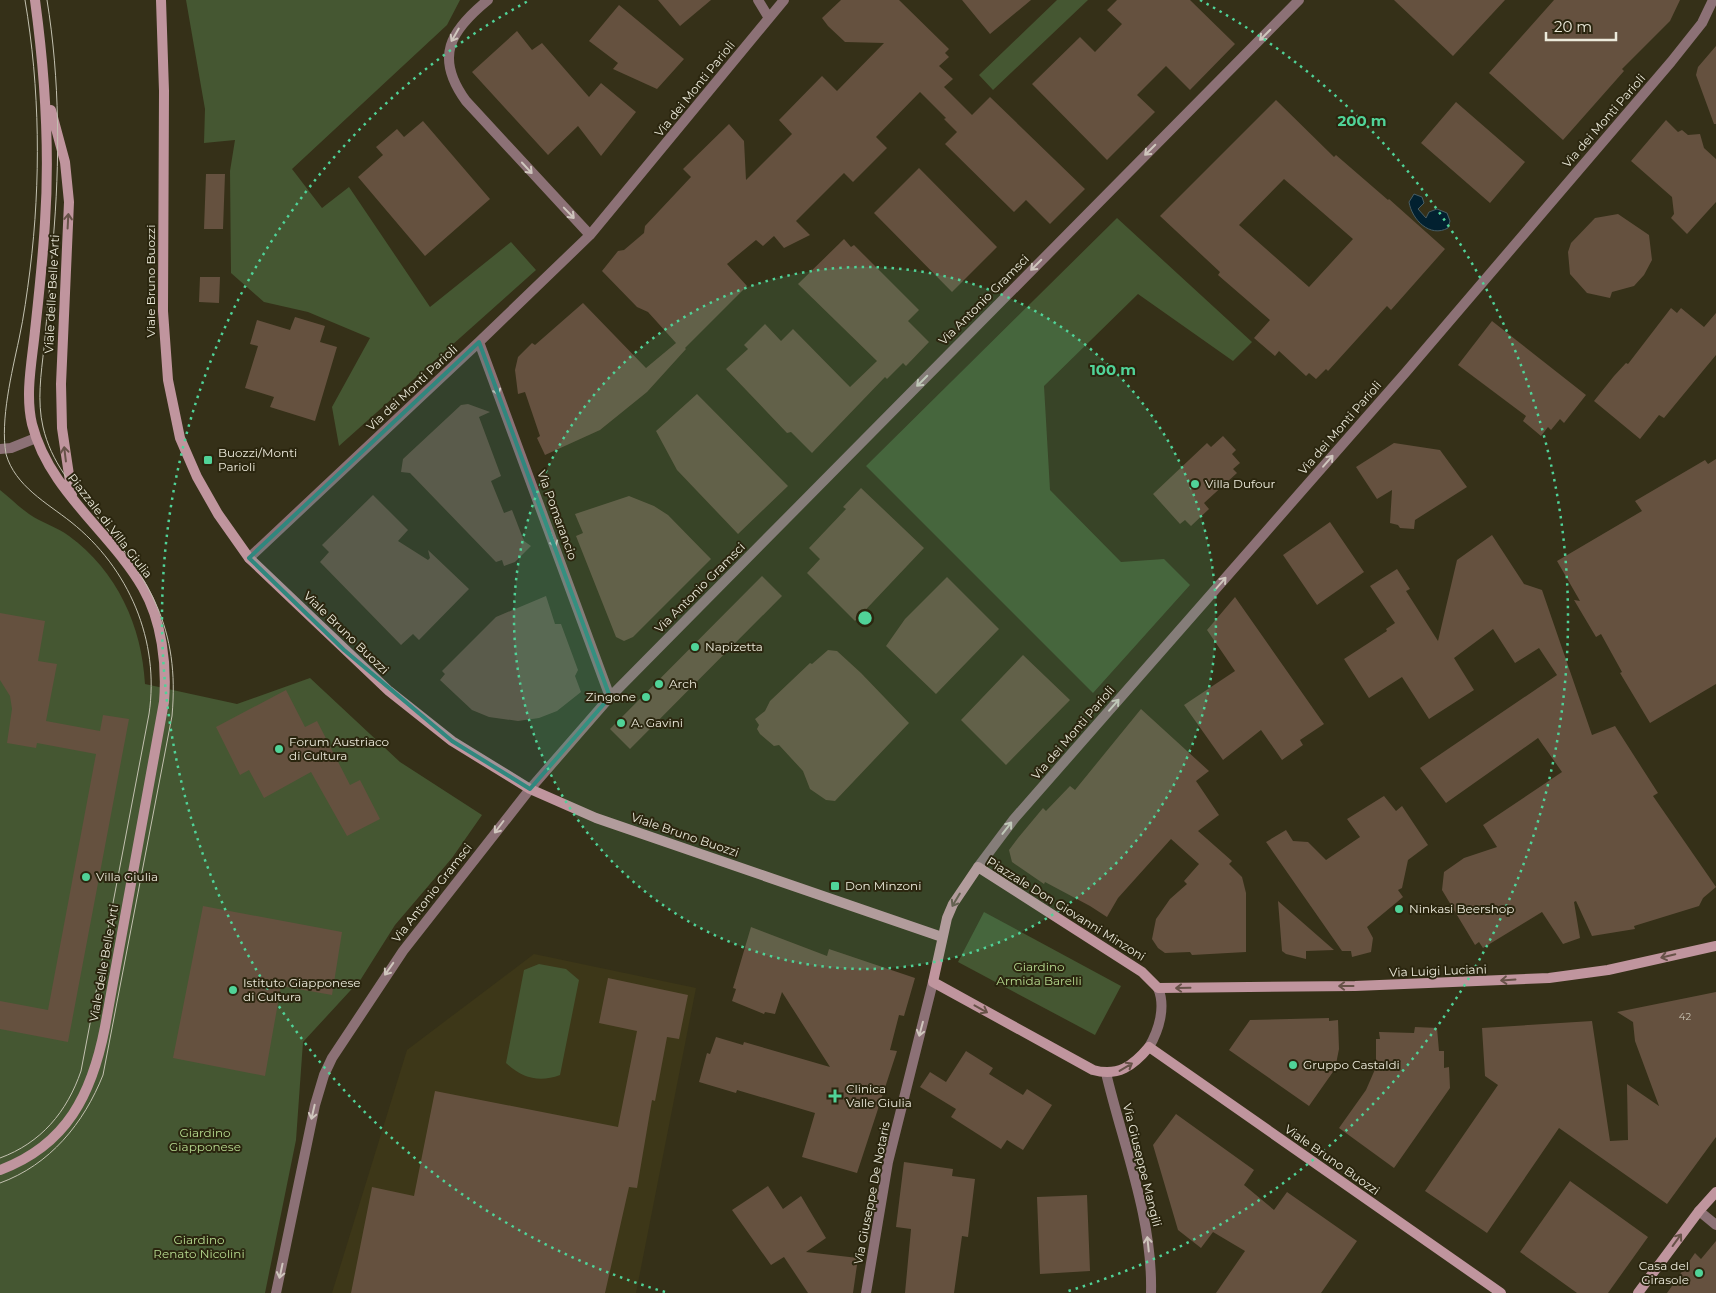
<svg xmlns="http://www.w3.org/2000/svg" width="1716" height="1293" font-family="Montserrat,sans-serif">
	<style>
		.built { fill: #3d3718 }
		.green { fill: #455732 }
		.water { fill: #022130; stroke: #485d63 }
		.building { fill: #65513f; fill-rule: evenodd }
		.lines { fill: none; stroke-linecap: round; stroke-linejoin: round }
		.street { stroke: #8c7176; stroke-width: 10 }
		.secondary { stroke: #c0959e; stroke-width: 10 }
		.tram { stroke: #c3c1b0; stroke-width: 1 }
		.oneway { stroke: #cfc6bd }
		.oneway2 { stroke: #675248 }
		.marked { fill: #30877e; fill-opacity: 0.2; stroke: #30877e; stroke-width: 4; stroke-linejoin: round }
		.ring { fill: none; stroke: #50d398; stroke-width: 2.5; stroke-dasharray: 2.5 5 }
		.poi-dot { fill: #50d398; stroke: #2b260f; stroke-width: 2 }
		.labels { text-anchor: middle; stroke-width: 4; stroke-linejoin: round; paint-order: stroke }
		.number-label { font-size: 10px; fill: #cac4b4 }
		.street-label { font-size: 12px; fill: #eceadb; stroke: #2b260f }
		.poi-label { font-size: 12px; fill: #eceadb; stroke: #2b260f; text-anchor: start }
		.park-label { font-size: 12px; fill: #b7db90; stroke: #2b260f }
		.centre { fill: #50d398; stroke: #2b260f; stroke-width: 2.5 }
		.ring-label { font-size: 15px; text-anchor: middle; font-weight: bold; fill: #50d398; stroke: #2b260f; stroke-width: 4; stroke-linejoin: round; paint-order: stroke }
	</style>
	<rect width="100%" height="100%" fill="#353018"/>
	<path class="built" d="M 534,954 L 696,988 L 636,1293 L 332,1293 L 407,1050 Z"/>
	<path class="green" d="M 186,0 L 460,0 L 447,25 L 292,169 L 322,208 L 349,187 L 430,307 L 511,242 L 536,270 L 339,446 L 332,407 L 370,338 L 308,312 L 264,302 L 231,273 L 230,171 L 235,140 L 204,143 L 205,109 Z
		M 1057,0 L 1088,0 L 993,90 L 979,75 Z
		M 1117,218 L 1252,342 L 1233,361 L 1138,294 L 1044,386 L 1050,490 L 1121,562 L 1164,559 L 1190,585 L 1093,693 L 866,466 Z
		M 0,490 C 10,498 19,507 29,514 C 42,523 57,527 69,536 C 117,571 142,626 145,684 L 237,704 L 310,678 L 400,762 L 482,815 L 452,858 L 395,925 L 361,979 L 303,1042 L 296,1140 L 265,1293 L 0,1293 Z
		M 984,912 L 1121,986 L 1095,1035 L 958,962 Z
		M 539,964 L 566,969 L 579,980 L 560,1075 C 539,1083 522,1078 506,1063 L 524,970 Z"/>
	<path class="water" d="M 1414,194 L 1422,197 L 1424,203 L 1418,209 L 1426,218 L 1429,212 L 1437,209 L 1447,213 L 1450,221 L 1448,228 C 1430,238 1412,220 1409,202 Z"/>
	<path class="building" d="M 658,0 L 711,0 L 680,26 Z
		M 841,0 L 899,0 L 949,49 L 945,53 L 949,57 L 939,66 L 953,79 L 944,87 L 972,115 L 990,97 L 1085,189 L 1050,224 L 1026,200 L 1014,212 L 945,144 L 957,132 L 944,119 L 946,118 L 920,92 L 876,137 L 887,148 L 853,182 L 844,173 L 796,221 L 810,235 L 784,248 L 774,236 L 763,246 L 756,240 L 727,264 L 747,286 L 685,348 L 686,349 L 647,392 L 600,430 L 545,455 L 537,438 L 540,436 L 525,392 L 518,394 L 515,370 L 518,357 L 532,343 L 535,345 L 583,303 L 646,368 L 676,343 L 648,312 L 637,307 L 602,271 L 618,251 L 624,250 L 644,233 L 645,226 L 691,177 L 683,169 L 729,124 L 744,141 L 746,180 L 792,134 L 779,120 L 822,76 L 837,91 L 884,43 L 845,42 L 828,26 L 822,18 Z
		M 962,0 L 1031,0 L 990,34 Z
		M 1117,0 L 1190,0 L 1235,44 L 1190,90 L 1166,66 L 1137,95 L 1155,112 L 1107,160 L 1032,84 L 1080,37 L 1095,52 L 1122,24 L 1107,10 Z
		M 1394,0 L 1505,0 L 1453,56 Z
		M 1554,0 L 1680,0 L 1670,21 L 1622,69 L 1624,71 L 1563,140 L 1489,73 Z
		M 619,5 L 684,59 L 657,89 L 613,69 L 618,63 L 589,41 Z
		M 517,31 L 532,50 L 542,43 L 589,97 L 601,83 L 636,112 L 601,156 L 578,126 L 548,155 L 472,72 Z
		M 1716,46 L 1716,124 L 1714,124 L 1696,75 L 1698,67 Z
		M 1276,100 L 1334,157 L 1336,155 L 1388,200 L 1389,199 L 1445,249 L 1391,310 L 1387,306 L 1328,371 L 1326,369 L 1316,379 L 1309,373 L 1306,376 L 1279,351 L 1275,356 L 1254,338 L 1270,320 L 1218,275 L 1220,272 L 1160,216 ZM 1284,179 L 1353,239 L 1309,287 L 1239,225 Z
		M 1456,102 L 1525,162 L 1490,203 L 1421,143 Z
		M 1666,120 L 1678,132 L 1682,130 L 1688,135 L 1700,134 L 1704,148 L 1716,159 L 1716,202 L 1687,234 L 1671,218 L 1674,214 L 1672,197 L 1631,161 Z
		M 423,121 L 490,199 L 425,256 L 358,177 L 383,155 L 376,147 L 397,129 L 404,137 Z
		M 919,168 L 997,247 L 952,292 L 874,213 Z
		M 206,174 L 225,174 L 223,229 L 204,229 Z
		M 1618,214 L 1649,235 L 1652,260 L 1644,275 L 1634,286 L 1612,292 L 1610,298 L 1587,293 L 1570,274 L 1568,252 L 1571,243 L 1595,218 Z
		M 844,239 L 851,247 L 854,245 L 919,310 L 908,321 L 929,342 L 906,366 L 903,363 L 887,379 L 885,377 L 812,453 L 791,432 L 787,433 L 726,369 L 748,349 L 744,345 L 765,324 L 781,341 L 793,329 L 850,387 L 877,361 L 798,284 Z
		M 200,277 L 220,277 L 219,303 L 199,302 Z
		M 1671,308 L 1677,313 L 1681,308 L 1704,327 L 1716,313 L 1716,355 L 1664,418 L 1659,415 L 1640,439 L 1594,401 L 1614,376 L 1626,363 L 1628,364 Z
		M 295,317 L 325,326 L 320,342 L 337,347 L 315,421 L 270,407 L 274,397 L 245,388 L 258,346 L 250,344 L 257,320 L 290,330 Z
		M 1492,321 L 1586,395 L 1564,423 L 1560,419 L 1551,430 L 1548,427 L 1541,436 L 1523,421 L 1526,416 L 1458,365 Z
		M 697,394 L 788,486 L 738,534 L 677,470 L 656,431 Z
		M 468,404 L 490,412 L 479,417 L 501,476 L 491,481 L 504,513 L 512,510 L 524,541 L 531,546 L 515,562 L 504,566 L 502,560 L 496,562 L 410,473 L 401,472 L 403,459 L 461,405 Z
		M 1223,436 L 1236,450 L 1232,454 L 1240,463 L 1233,469 L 1237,473 L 1204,503 L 1209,509 L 1191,526 L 1185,520 L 1180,524 L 1153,494 L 1207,443 L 1211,447 Z
		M 1394,443 L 1440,450 L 1467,487 L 1415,520 L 1414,529 L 1400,528 L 1398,525 L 1390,523 L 1392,490 L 1377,499 L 1356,467 Z
		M 1716,459 L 1716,684 L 1650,723 L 1620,673 L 1622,672 L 1601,634 L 1596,637 L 1574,600 L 1580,601 L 1557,561 L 1642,511 L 1635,501 L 1705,460 L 1708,464 Z
		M 861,488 L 924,548 L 855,621 L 807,573 L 820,559 L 809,548 L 846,509 L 843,507 Z
		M 373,495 L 408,530 L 398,541 L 428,560 L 430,558 L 428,550 L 469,589 L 419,640 L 413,634 L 401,645 L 320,562 L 329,552 L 322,545 Z
		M 629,496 L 654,506 L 668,515 L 711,559 L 633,637 L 624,641 L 616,637 L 576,536 L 583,533 L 575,514 Z
		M 1330,522 L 1364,572 L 1317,605 L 1283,555 Z
		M 1492,535 L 1524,584 L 1542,590 L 1592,735 L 1615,726 L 1658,793 L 1653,796 L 1716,887 L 1703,898 L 1699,906 L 1634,926 L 1635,929 L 1592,936 L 1576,901 L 1574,902 L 1580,938 L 1563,944 L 1542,912 L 1483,948 L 1479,942 L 1475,945 L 1442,890 L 1444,872 L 1464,858 L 1497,847 L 1483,825 L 1562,772 L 1538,738 L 1446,803 L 1420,768 L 1557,675 L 1539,648 L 1515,663 L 1493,629 L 1454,658 L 1474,690 L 1429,719 L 1402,677 L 1369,698 L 1344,659 L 1387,631 L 1386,629 L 1395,623 L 1370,586 L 1397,569 L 1410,589 L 1406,591 L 1438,641 L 1457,560 Z
		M 762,576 L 782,596 L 630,749 L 610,729 Z
		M 947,577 L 999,629 L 936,694 L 886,646 L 905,619 Z
		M 546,596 L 555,624 L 561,624 L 578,670 L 575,676 L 581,692 L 557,711 L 539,718 L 518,721 L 489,717 L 472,710 L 440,680 L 445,674 L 442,671 L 496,617 Z
		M 1235,597 L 1324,724 L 1300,740 L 1303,745 L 1282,760 L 1261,730 L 1223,760 L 1184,705 L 1235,671 L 1207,630 Z
		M 0,613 L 45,621 L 38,661 L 57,664 L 46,721 L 100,731 L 103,715 L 129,719 L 68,1042 L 0,1029 L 0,1001 L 48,1010 L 96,754 L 37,743 L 36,748 L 7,743 L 12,709 L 10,696 L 0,680 Z
		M 828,650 L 837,651 L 861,673 L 909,723 L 835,801 L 826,800 L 810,789 L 803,771 L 779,745 L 774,746 L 760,734 L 757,729 L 759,725 L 755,719 L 765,711 L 770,701 L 810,663 L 812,664 Z
		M 1023,655 L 1070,700 L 1006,765 L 961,720 Z
		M 286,690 L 305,727 L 317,721 L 350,785 L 360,780 L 380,819 L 347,836 L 311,772 L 264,798 L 249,770 L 240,775 L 216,727 Z
		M 1141,709 L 1209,771 L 1196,781 L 1219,815 L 1198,831 L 1232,861 L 1229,864 L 1242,877 L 1246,893 L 1246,952 L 1192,955 L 1190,952 L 1165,953 L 1158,948 L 1152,939 L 1156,919 L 1170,899 L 1187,884 L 1184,881 L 1199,864 L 1171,839 L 1118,898 L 1107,917 L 1090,906 L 1045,882 L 1044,884 L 1012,862 L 1009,850 L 1018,838 L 1043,808 L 1046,811 L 1070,786 L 1075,790 Z
		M 1384,796 L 1396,811 L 1402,806 L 1428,845 L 1408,860 L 1402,888 L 1398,890 L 1403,897 L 1367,927 L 1373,938 L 1371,952 L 1352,957 L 1351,951 L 1342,951 L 1266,842 L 1286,830 L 1293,841 L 1308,842 L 1326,860 L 1360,837 L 1347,819 Z
		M 1278,901 L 1334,950 L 1306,951 L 1306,959 L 1286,954 L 1282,951 Z
		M 203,906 L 342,932 L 332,995 L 281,986 L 265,1076 L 173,1058 Z
		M 751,927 L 827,956 L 829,949 L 915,978 L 904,1016 L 899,1015 L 890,1050 L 897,1051 L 857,1173 L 802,1157 L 815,1113 L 737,1090 L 736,1093 L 699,1082 L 707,1053 L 710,1054 L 716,1037 L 743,1045 L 744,1042 L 830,1067 L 782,992 L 775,1014 L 765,1012 L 764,1014 L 732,1001 L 736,989 L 733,988 Z
		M 608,978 L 688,995 L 679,1039 L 667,1037 L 655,1101 L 652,1100 L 637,1188 L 629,1187 L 605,1293 L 351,1293 L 372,1187 L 414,1196 L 435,1091 L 618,1127 L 637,1031 L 599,1023 Z
		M 1716,992 L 1716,1137 L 1667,1204 L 1559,1128 L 1487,1233 L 1425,1191 L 1498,1085 L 1485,1076 L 1482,1028 L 1592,1021 L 1610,1141 L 1628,1140 L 1627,1084 L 1659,1106 L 1635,1041 L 1633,1022 L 1617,1012 Z
		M 1329,1018 L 1329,1021 L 1338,1020 L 1339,1049 L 1335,1069 L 1309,1106 L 1229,1050 L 1250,1020 Z
		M 1415,1027 L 1437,1028 L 1439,1051 L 1444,1051 L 1444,1068 L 1449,1067 L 1450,1088 L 1394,1168 L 1339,1128 L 1366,1090 L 1376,1067 L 1376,1039 L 1380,1039 L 1379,1032 L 1414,1033 Z
		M 966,1051 L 993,1068 L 989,1074 L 1023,1095 L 1027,1089 L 1052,1105 L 1023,1150 L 1007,1140 L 1001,1149 L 951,1117 L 956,1109 L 920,1087 L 930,1072 L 946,1082 Z
		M 1176,1114 L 1254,1170 L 1244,1185 L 1274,1210 L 1287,1192 L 1357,1241 L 1321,1293 L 1216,1293 L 1245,1251 L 1213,1232 L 1201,1248 L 1178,1230 L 1153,1145 Z
		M 904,1162 L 953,1169 L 952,1176 L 975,1179 L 968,1237 L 962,1236 L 954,1293 L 905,1293 L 911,1229 L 896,1227 Z
		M 1570,1181 L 1648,1237 L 1608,1293 L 1577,1293 L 1520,1252 Z
		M 768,1186 L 783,1209 L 801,1196 L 826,1238 L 806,1252 L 858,1258 L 853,1293 L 808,1293 L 784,1257 L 771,1265 L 732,1210 Z
		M 1087,1195 L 1090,1271 L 1040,1274 L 1037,1197 Z
		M 1716,1241 L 1716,1293 L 1667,1293 L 1695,1253 L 1701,1259 Z"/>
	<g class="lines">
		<path class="street" d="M 488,0 C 450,31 434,57 466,101 L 590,235
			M 758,0 L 769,18
			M 479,342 L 610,697
			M 0,449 L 11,448 L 36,438
			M 249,558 L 479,342 L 590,235 L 784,0
			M 978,867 L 1014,819 L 1406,372 L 1671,62 L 1702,23 L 1713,0
			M 1149,1047 C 1159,1030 1166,1007 1158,988
			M 1106,1073 C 1123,1145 1153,1218 1151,1293
			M 1699,1211 L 1716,1225
			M 276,1293 L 315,1105 L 324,1075 L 332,1058 L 403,951 L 530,789 L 610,697 L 1299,0
			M 866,1293 L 888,1162 L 933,982"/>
		<path class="secondary" d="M 161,0 L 164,91 L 163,311 L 168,380 L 180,438 L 197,477 L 218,514 L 249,558 L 389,691 L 452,741 L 530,789 L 596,818 L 942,937
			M 51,110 L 65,162 L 69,202 L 61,384 L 62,428 L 72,495
			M 0,1170 C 67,1145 92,1094 105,1027 L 164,702 C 167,665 162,621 143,588 C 110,531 49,491 32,424 C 25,394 32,361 35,331 C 39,294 43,258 45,222 C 50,147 45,74 35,0
			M 1501,1293 L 1149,1047 C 1133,1066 1118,1077 1093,1070 L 933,982 L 947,918 L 953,904 L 978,867 L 1142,972 L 1158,988 L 1355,986 L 1549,978 L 1608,970 L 1716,946
			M 1638,1293 L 1699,1211 L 1716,1192"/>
		<path class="tram" d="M 0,1158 C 41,1143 67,1112 81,1071 L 149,714 C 160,641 129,568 71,522 C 47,503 15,486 6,454 C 0,420 12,372 19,339 C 24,316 27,293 30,270 C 41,181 40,88 25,0
			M 0,1183 C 50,1165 84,1123 103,1075 L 172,716 C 180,628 150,580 95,514 C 73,487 51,462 43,427 C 37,401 41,374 44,348 C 47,313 51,278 53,242 C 60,162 60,80 47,0"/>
	</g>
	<defs><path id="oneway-shaft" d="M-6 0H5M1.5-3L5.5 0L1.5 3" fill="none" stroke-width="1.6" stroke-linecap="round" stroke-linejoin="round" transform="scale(1.25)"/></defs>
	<g class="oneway">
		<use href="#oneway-shaft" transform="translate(455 35) rotate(120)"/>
		<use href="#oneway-shaft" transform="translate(1265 35) rotate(135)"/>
		<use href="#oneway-shaft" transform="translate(1150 150) rotate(135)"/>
		<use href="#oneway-shaft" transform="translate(527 168) rotate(47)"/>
		<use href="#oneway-shaft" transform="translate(569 213) rotate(46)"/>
		<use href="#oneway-shaft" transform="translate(1036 265) rotate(135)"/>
		<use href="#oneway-shaft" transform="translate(922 381) rotate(135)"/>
		<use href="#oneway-shaft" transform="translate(496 388) rotate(70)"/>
		<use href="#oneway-shaft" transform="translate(1328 461) rotate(-49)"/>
		<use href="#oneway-shaft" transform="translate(553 540) rotate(70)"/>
		<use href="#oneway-shaft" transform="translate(1221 583) rotate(-49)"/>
		<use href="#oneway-shaft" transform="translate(1114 705) rotate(-49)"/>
		<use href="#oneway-shaft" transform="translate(499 827) rotate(127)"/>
		<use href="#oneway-shaft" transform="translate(1007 828) rotate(-52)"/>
		<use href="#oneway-shaft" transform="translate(389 969) rotate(125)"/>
		<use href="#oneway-shaft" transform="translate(921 1029) rotate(105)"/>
		<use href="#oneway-shaft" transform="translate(313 1112) rotate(103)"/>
		<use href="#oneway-shaft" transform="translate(1148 1244) rotate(-96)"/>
		<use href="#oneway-shaft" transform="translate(281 1271) rotate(102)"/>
	</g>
	<g class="oneway2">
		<use href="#oneway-shaft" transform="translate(68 221) rotate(-87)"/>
		<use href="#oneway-shaft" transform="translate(65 454) rotate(-97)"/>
		<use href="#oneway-shaft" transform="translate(956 900) rotate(121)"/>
		<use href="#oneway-shaft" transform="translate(1668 956) rotate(167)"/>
		<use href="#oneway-shaft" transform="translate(1508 980) rotate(176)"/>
		<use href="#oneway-shaft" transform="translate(1346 986) rotate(180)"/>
		<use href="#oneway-shaft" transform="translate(1183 988) rotate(179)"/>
		<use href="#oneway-shaft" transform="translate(981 1009) rotate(29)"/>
		<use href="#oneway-shaft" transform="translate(1126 1067) rotate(-31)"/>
		<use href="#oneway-shaft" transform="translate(1677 1240) rotate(-54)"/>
	</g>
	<path class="marked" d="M 479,342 L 610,697 L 530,789 L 452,741 L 344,650 L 249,558 Z"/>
	<circle cx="865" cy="618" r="351" fill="#50d398" fill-opacity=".12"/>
	<g class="ring">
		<circle cx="865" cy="618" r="351"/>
		<path d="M665 1292A703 703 0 0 1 530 0M1200 0A703 703 0 0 1 1065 1292"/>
	</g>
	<g class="poi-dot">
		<rect x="203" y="455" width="10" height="10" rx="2.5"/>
		<circle cx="1195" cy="484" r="5"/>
		<circle cx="695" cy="647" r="5"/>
		<circle cx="659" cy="684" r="5"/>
		<circle cx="646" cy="697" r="5"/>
		<circle cx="621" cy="723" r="5"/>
		<circle cx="279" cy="749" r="5"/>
		<circle cx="86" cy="877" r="5"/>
		<rect x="830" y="881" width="10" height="10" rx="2.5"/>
		<circle cx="1399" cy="909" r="5"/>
		<circle cx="233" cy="990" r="5"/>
		<circle cx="1293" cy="1065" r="5"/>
		<path d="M832.5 1088.5h5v5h5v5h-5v5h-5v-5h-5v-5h5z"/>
		<circle cx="1699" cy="1273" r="5"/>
	</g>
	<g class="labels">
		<g class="number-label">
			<text x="1685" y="1020">42</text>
		</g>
		<g class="street-label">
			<text transform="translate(695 89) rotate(-51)" y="4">Via dei Monti Parioli</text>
			<text transform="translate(1604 121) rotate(-49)" y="4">Via dei Monti Parioli</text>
			<text transform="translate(151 281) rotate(-90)" y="4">Viale Bruno Buozzi</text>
			<text transform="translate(52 294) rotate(-87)" y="4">Viale delle Belle Arti</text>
			<text transform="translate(984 300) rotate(-45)" y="4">Via Antonio Gramsci</text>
			<text transform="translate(412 388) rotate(-43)" y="4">Via dei Monti Parioli</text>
			<text transform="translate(1340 428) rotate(-49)" y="4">Via dei Monti Parioli</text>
			<text transform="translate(557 515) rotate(70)" y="4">Via Pomarancio</text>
			<text transform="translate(110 526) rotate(52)" y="4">Piazzale di Villa Giulia</text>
			<text transform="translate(700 588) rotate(-45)" y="4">Via Antonio Gramsci</text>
			<text transform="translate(346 633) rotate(44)" y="4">Viale Bruno Buozzi</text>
			<text transform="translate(1073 733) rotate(-49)" y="4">Via dei Monti Parioli</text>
			<text transform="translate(685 835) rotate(19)" y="4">Viale Bruno Buozzi</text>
			<text transform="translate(432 893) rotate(-52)" y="4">Via Antonio Gramsci</text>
			<text transform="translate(1066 909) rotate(32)" y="4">Piazzale Don Giovanni Minzoni</text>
			<text transform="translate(104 963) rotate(-80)" y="4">Viale delle Belle Arti</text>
			<text transform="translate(1438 971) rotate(-2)" y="4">Via Luigi Luciani</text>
			<text transform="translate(1332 1160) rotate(35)" y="4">Viale Bruno Buozzi</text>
			<text transform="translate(1142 1165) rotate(76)" y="4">Via Giuseppe Mangili</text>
			<text transform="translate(872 1193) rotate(-79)" y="4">Via Giuseppe De Notaris</text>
		</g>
		<g class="poi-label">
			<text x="218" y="457">Buozzi/Monti<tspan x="218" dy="14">Parioli</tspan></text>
			<text x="1205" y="488">Villa Dufour</text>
			<text x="705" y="651">Napizetta</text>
			<text x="669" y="688">Arch</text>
			<text x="636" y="701" text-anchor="end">Zingone</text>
			<text x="631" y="727">A. Gavini</text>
			<text x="289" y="746">Forum Austriaco<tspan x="289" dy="14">di Cultura</tspan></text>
			<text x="96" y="881">Villa Giulia</text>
			<text x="845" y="890">Don Minzoni</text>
			<text x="1409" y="913">Ninkasi Beershop</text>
			<text x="243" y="987">Istituto Giapponese<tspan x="243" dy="14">di Cultura</tspan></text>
			<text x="1303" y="1069">Gruppo Castaldi</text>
			<text x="846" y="1093">Clinica<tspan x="846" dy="14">Valle Giulia</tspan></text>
			<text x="1689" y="1270" text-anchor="end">Casa del<tspan x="1689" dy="14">Girasole</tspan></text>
		</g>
		<g class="park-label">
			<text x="1039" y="971">Giardino<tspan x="1039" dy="14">Armida Barelli</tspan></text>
			<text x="205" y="1137">Giardino<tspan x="205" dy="14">Giapponese</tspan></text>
			<text x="199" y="1244">Giardino<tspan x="199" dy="14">Renato Nicolini</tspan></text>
		</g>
	</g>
	<circle cx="865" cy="618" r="8" class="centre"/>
	<g class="ring-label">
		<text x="1362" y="126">200 m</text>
		<text x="1113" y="375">100 m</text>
	</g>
	<path d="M1546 32v8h70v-8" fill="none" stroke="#eceadb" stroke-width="2.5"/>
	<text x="1554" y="32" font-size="15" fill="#eceadb" stroke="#2b260f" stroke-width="4" paint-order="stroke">20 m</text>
</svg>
